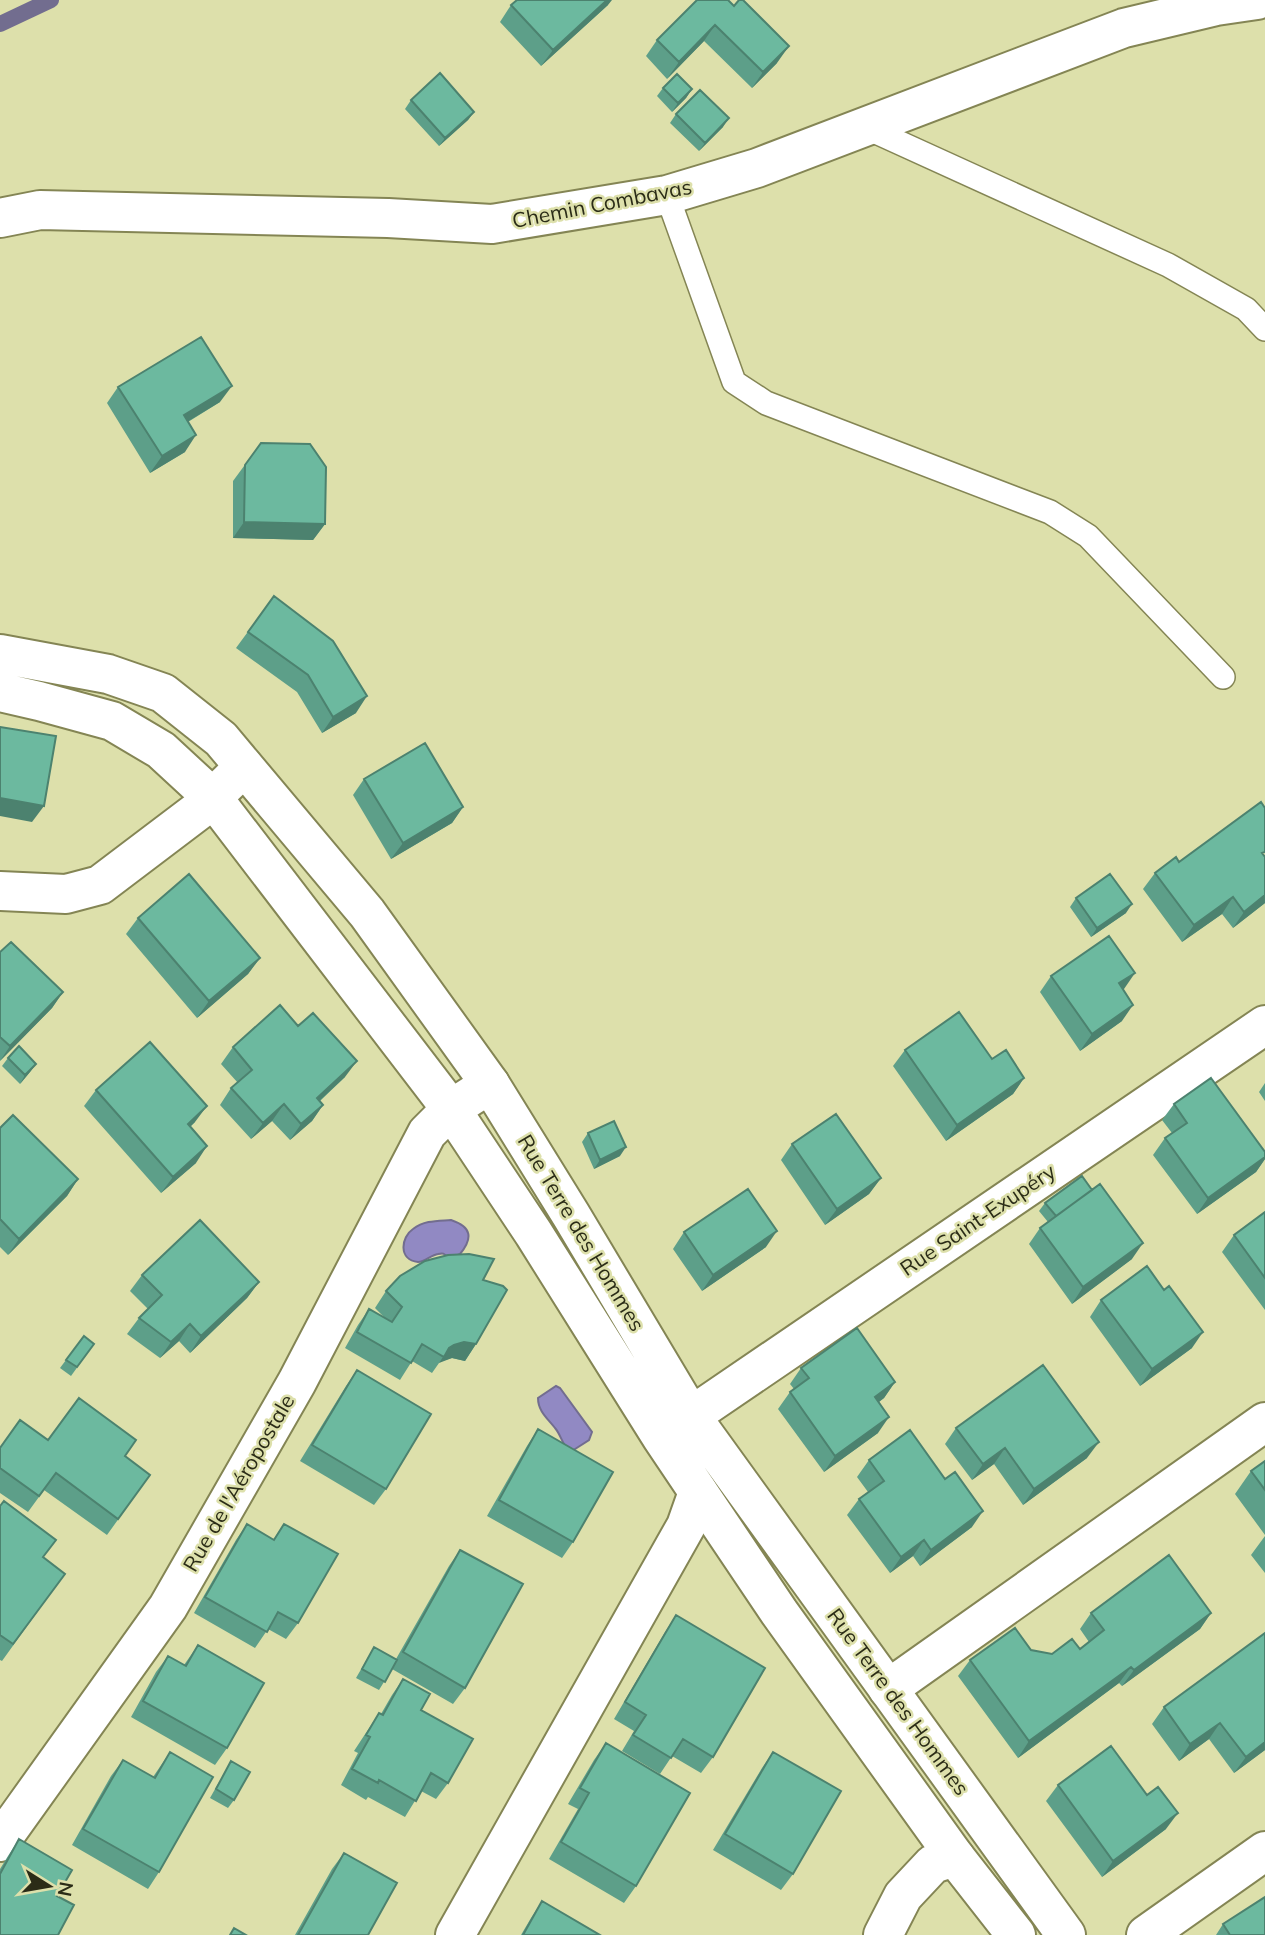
<svg xmlns="http://www.w3.org/2000/svg" width="1265" height="1935" font-family="Mulish,sans-serif">
	<style>
		.water { fill: #9189c3; stroke: #726d8f; stroke-width: 2 }
		.lines { fill: none; stroke-linecap: round; stroke-linejoin: round }
		.stream { stroke: #726d8f; stroke-width: 16 }
		.lane-casing { stroke: #848554; stroke-width: 26 }
		.street-casing { stroke: #848554; stroke-width: 42 }
		.secondary-casing { stroke: #848554; stroke-width: 42 }
		.lane { stroke: #fff; stroke-width: 23 }
		.street { stroke: #fff; stroke-width: 38 }
		.secondary { stroke: #fff; stroke-width: 38 }
		.wall { fill: #5d9f89 }
		.shaded-wall { fill: #4c826f }
		.building { fill: #6cb99f; stroke: #4c826f; stroke-width: 2 }
		.labels { text-anchor: middle; stroke-width: 5; stroke-linejoin: round; paint-order: stroke }
		.street-label { font-size: 21px; fill: #2b2c17; stroke: #dde0ab }
	</style>
	<rect width="100%" height="100%" fill="#dde0ab"/>
	<path class="water" d="M 451,1220 C 472,1227 473,1238 460,1254 C 457,1255 453,1257 449,1256 C 441,1255 447,1252 438,1254 C 431,1255 425,1262 418,1262 C 398,1260 401,1237 413,1229 C 425,1220 438,1221 451,1220 Z
		M 556,1386 L 560,1388 L 592,1432 L 589,1440 L 572,1451 C 562,1447 562,1436 555,1428 C 547,1418 538,1411 538,1398 Z"/>
	<g class="lines">
		<path class="stream" d="M 0,24 L 51,0"/>
		<g class="lane-casing">
			<path id="lane" d="M 865,127 L 1168,265 L 1246,309 L 1265,329
				M 667,195 L 734,382 L 766,403 L 1050,512 L 1088,536 L 1223,677"/>
		</g>
		<g class="street-casing">
			<path id="street" d="M 0,891 L 66,894 L 100,885 L 203,807 L 244,767
				M 666,1435 L 691,1416 L 1265,1025
				M 888,1689 L 1265,1422
				M 0,1842 L 168,1607 L 297,1382 L 427,1133 L 451,1109 L 490,1084
				M 455,1935 L 686,1526 L 698,1492
				M 883,1935 L 903,1896 L 933,1864 L 955,1857
				M 1146,1935 L 1265,1851"/>
		</g>
		<g class="secondary-casing">
			<path id="secondary" d="M 0,218 L 40,210 L 388,218 L 492,224 L 667,195 L 757,168 L 1124,28 L 1216,6 L 1257,0
				M 0,654 L 108,674 L 163,693 L 221,739 L 367,913 L 490,1084 L 571,1215 L 691,1416 L 1066,1935
				M 0,692 L 39,701 L 112,721 L 161,750 L 213,798 L 451,1109 L 534,1234 L 662,1438 L 779,1612 L 955,1857 L 1016,1935"/>
		</g>
		<use href="#lane" class="lane"/>
		<use href="#street" class="street"/>
		<use href="#secondary" class="secondary"/>
	</g>
	<path class="wall" d="M 697,0 L 777,63 L 752,88 L 704,41 L 667,79 L 646,56 L 657,40 Z
		M 511,5 L 608,5 L 541,66 L 500,22 Z
		M 663,88 L 692,89 L 686,98 L 672,112 L 657,96 Z
		M 411,100 L 474,112 L 468,120 L 439,146 L 405,109 Z
		M 676,114 L 723,127 L 699,151 L 670,123 Z
		M 118,387 L 220,402 L 188,422 L 185,452 L 150,473 L 107,403 Z
		M 261,443 L 325,524 L 313,540 L 233,538 L 233,481 Z
		M 274,596 L 356,713 L 322,733 L 297,692 L 236,648 Z
		M 364,779 L 463,807 L 452,823 L 391,859 L 353,795 Z
		M 1179,862 L 1265,903 L 1233,928 L 1222,914 L 1182,942 L 1143,889 L 1155,873 Z
		M 1076,898 L 1126,913 L 1091,937 L 1070,907 Z
		M 138,918 L 260,958 L 248,974 L 197,1018 L 126,934 Z
		M 0,952 L 63,992 L 52,1008 L 0,1061 Z
		M 1051,976 L 1122,1021 L 1080,1051 L 1040,992 Z
		M 233,1047 L 345,1077 L 320,1101 L 323,1105 L 312,1121 L 290,1140 L 272,1121 L 251,1139 L 220,1105 L 231,1088 L 238,1083 L 221,1064 Z
		M 905,1050 L 992,1059 L 1024,1078 L 1013,1094 L 946,1141 L 893,1066 Z
		M 8,1058 L 36,1064 L 30,1072 L 20,1084 L 2,1066 Z
		M 1265,1083 L 1265,1101 L 1259,1092 Z
		M 96,1090 L 195,1122 L 190,1127 L 196,1163 L 161,1193 L 84,1106 Z
		M 1174,1104 L 1265,1152 L 1265,1159 L 1256,1172 L 1197,1214 L 1153,1155 L 1165,1138 L 1172,1133 L 1162,1120 Z
		M 0,1128 L 78,1179 L 67,1196 L 8,1255 L 0,1247 Z
		M 588,1133 L 620,1156 L 594,1169 L 582,1142 Z
		M 792,1144 L 881,1178 L 869,1194 L 825,1225 L 781,1160 Z
		M 1045,1203 L 1132,1259 L 1072,1304 L 1029,1244 L 1040,1228 L 1048,1222 L 1039,1211 Z
		M 1265,1212 L 1265,1310 L 1222,1252 L 1234,1235 Z
		M 684,1232 L 766,1247 L 702,1291 L 673,1249 Z
		M 142,1275 L 259,1282 L 247,1298 L 190,1353 L 179,1341 L 160,1358 L 127,1334 L 139,1318 L 148,1309 L 130,1291 Z
		M 483,1280 L 476,1344 L 465,1361 L 452,1358 L 442,1361 L 439,1363 L 432,1373 L 412,1361 L 400,1380 L 345,1348 L 358,1325 L 369,1309 L 386,1319 L 375,1308 L 386,1291 Z
		M 1101,1300 L 1192,1348 L 1140,1386 L 1090,1317 Z
		M 84,1336 L 94,1344 L 71,1376 L 60,1368 Z
		M 801,1368 L 895,1382 L 884,1398 L 879,1402 L 878,1433 L 824,1472 L 778,1409 L 790,1392 L 794,1389 L 790,1384 Z
		M 357,1370 L 386,1489 L 374,1505 L 300,1461 L 346,1386 Z
		M 956,1428 L 1087,1458 L 1023,1505 L 994,1464 L 972,1480 L 945,1444 Z
		M 538,1429 L 573,1542 L 562,1558 L 487,1516 L 527,1446 Z
		M 48,1440 L 125,1456 L 150,1475 L 107,1535 L 44,1490 L 28,1512 L 0,1493 L 0,1448 Z
		M 869,1460 L 945,1479 L 972,1527 L 920,1566 L 913,1556 L 890,1573 L 847,1515 L 859,1499 L 868,1492 L 857,1477 Z
		M 1265,1461 L 1265,1535 L 1235,1494 L 1251,1471 Z
		M 0,1506 L 43,1557 L 53,1590 L 2,1661 L 0,1660 Z
		M 247,1524 L 273,1540 L 284,1524 L 298,1623 L 286,1639 L 268,1629 L 255,1648 L 194,1613 L 236,1540 Z
		M 1265,1536 L 1265,1573 L 1251,1555 Z
		M 460,1550 L 465,1688 L 453,1704 L 392,1669 L 379,1690 L 356,1678 L 374,1647 L 396,1659 L 449,1566 Z
		M 1091,1613 L 1211,1613 L 1200,1629 L 1122,1686 L 1119,1683 L 1018,1758 L 958,1676 L 970,1660 L 1031,1650 L 1052,1654 L 1080,1649 L 1089,1642 L 1080,1629 Z
		M 676,1615 L 713,1757 L 701,1773 L 672,1756 L 660,1774 L 622,1751 L 634,1731 L 614,1719 L 665,1632 Z
		M 1265,1633 L 1265,1750 L 1234,1773 L 1209,1739 L 1179,1761 L 1152,1724 L 1164,1707 Z
		M 198,1645 L 227,1748 L 215,1765 L 131,1717 L 156,1672 L 168,1656 L 184,1665 Z
		M 403,1679 L 421,1710 L 448,1783 L 436,1799 L 421,1791 L 405,1817 L 368,1797 L 366,1800 L 341,1785 L 358,1753 L 354,1751 L 379,1713 L 381,1714 L 392,1695 Z
		M 606,1743 L 636,1886 L 624,1903 L 549,1859 L 578,1809 L 568,1804 L 594,1760 Z
		M 170,1752 L 159,1872 L 148,1889 L 72,1845 L 111,1776 L 123,1760 L 153,1777 Z
		M 773,1752 L 793,1874 L 781,1890 L 713,1850 L 762,1768 Z
		M 231,1761 L 234,1800 L 228,1808 L 210,1798 Z
		M 1058,1785 L 1147,1795 L 1166,1829 L 1102,1877 L 1046,1801 Z
		M 19,1839 L 57,1896 L 0,1935 L 0,1869 L 8,1856 Z
		M 344,1853 L 368,1935 L 295,1935 L 332,1869 Z
		M 542,1901 L 600,1935 L 521,1935 L 531,1918 Z
		M 1223,1924 L 1265,1935 L 1216,1935 Z"/>
	<path class="shaded-wall" d="M 607,0 L 612,0 L 608,5 L 541,66 L 553,50 Z
		M 715,25 L 704,41 L 667,79 L 679,62 Z
		M 789,46 L 777,63 L 752,88 L 763,72 Z
		M 692,89 L 686,98 L 672,112 L 678,103 Z
		M 474,112 L 468,120 L 439,146 L 445,138 Z
		M 729,118 L 723,127 L 699,151 L 705,143 Z
		M 232,386 L 220,402 L 172,431 L 184,415 Z
		M 196,435 L 185,452 L 150,473 L 162,456 Z
		M 244,522 L 325,524 L 313,540 L 233,538 Z
		M 367,696 L 356,713 L 322,733 L 333,717 Z
		M 0,798 L 44,806 L 32,822 L 0,816 Z
		M 463,807 L 452,823 L 391,859 L 403,843 Z
		M 1265,895 L 1265,903 L 1233,928 L 1244,912 Z
		M 1233,897 L 1222,914 L 1182,942 L 1194,925 Z
		M 1132,904 L 1126,913 L 1091,937 L 1097,928 Z
		M 260,958 L 248,974 L 197,1018 L 209,1001 Z
		M 1135,973 L 1124,989 L 1107,999 L 1119,983 Z
		M 63,992 L 52,1008 L 0,1061 L 10,1046 Z
		M 1133,1005 L 1122,1021 L 1080,1051 L 1092,1034 Z
		M 357,1061 L 345,1077 L 305,1114 L 317,1098 Z
		M 36,1064 L 30,1072 L 20,1084 L 25,1075 Z
		M 1024,1078 L 1013,1094 L 946,1141 L 957,1125 Z
		M 284,1104 L 272,1121 L 251,1139 L 263,1123 Z
		M 323,1105 L 312,1121 L 290,1140 L 301,1124 Z
		M 207,1106 L 195,1122 L 176,1140 L 188,1124 Z
		M 207,1146 L 196,1163 L 161,1193 L 173,1177 Z
		M 626,1147 L 620,1156 L 594,1169 L 600,1160 Z
		M 1265,1157 L 1265,1159 L 1256,1172 L 1197,1214 L 1208,1198 Z
		M 881,1178 L 869,1194 L 825,1225 L 837,1209 Z
		M 78,1179 L 67,1196 L 8,1255 L 19,1239 Z
		M 777,1231 L 766,1247 L 702,1291 L 713,1275 Z
		M 1143,1243 L 1132,1259 L 1072,1304 L 1083,1287 Z
		M 259,1282 L 247,1298 L 190,1353 L 201,1336 Z
		M 190,1324 L 179,1341 L 160,1358 L 171,1342 Z
		M 1203,1332 L 1192,1348 L 1140,1386 L 1152,1369 Z
		M 464,1342 L 476,1344 L 465,1361 L 452,1358 L 439,1363 L 449,1348 L 454,1345 Z
		M 895,1382 L 884,1398 L 864,1413 L 875,1397 Z
		M 889,1417 L 878,1433 L 824,1472 L 835,1456 Z
		M 1099,1442 L 1087,1458 L 1023,1505 L 1034,1489 Z
		M 1005,1448 L 994,1464 L 972,1480 L 983,1464 Z
		M 983,1511 L 972,1527 L 920,1566 L 931,1550 Z
		M 924,1540 L 913,1556 L 890,1573 L 901,1557 Z
		M 1211,1613 L 1200,1629 L 1122,1686 L 1134,1670 Z
		M 1131,1667 L 1119,1683 L 1018,1758 L 1029,1741 Z
		M 1220,1723 L 1209,1739 L 1179,1761 L 1190,1744 Z
		M 1265,1742 L 1265,1750 L 1234,1773 L 1246,1757 Z
		M 1178,1813 L 1166,1829 L 1102,1877 L 1113,1861 Z"/>
	<path class="building" d="M 517,0 L 607,0 L 553,50 L 511,5 Z
		M 697,0 L 728,0 L 734,6 L 739,0 L 743,0 L 789,46 L 763,72 L 715,25 L 679,62 L 657,40 Z
		M 440,73 L 474,112 L 445,138 L 411,100 Z
		M 677,74 L 692,89 L 678,103 L 663,88 Z
		M 700,90 L 729,118 L 705,143 L 676,114 Z
		M 201,337 L 232,386 L 184,415 L 196,435 L 162,456 L 118,387 Z
		M 261,443 L 310,444 L 326,467 L 325,524 L 244,522 L 245,465 Z
		M 274,596 L 333,641 L 367,696 L 333,717 L 308,675 L 248,632 Z
		M 0,727 L 56,736 L 44,806 L 0,798 Z
		M 425,743 L 463,807 L 403,843 L 364,779 Z
		M 1261,802 L 1265,808 L 1265,852 L 1262,853 L 1265,857 L 1265,895 L 1244,912 L 1233,897 L 1194,925 L 1155,873 L 1176,857 L 1179,862 Z
		M 189,874 L 260,958 L 209,1001 L 138,918 Z
		M 1110,874 L 1132,904 L 1097,928 L 1076,898 Z
		M 1109,936 L 1135,973 L 1119,983 L 1133,1005 L 1092,1034 L 1051,976 Z
		M 11,942 L 63,992 L 10,1046 L 0,1037 L 0,952 Z
		M 280,1005 L 298,1026 L 313,1013 L 357,1061 L 317,1098 L 323,1105 L 301,1124 L 284,1104 L 263,1123 L 231,1088 L 252,1070 L 233,1047 Z
		M 959,1012 L 992,1059 L 1006,1050 L 1024,1078 L 957,1125 L 905,1050 Z
		M 150,1042 L 207,1106 L 188,1124 L 207,1146 L 173,1177 L 96,1090 Z
		M 19,1046 L 36,1064 L 25,1075 L 8,1058 Z
		M 1211,1078 L 1265,1152 L 1265,1157 L 1208,1198 L 1165,1138 L 1187,1123 L 1174,1104 Z
		M 836,1114 L 881,1178 L 837,1209 L 792,1144 Z
		M 13,1115 L 78,1179 L 19,1239 L 0,1219 L 0,1128 Z
		M 614,1121 L 626,1147 L 600,1160 L 588,1133 Z
		M 1082,1176 L 1092,1190 L 1056,1216 L 1045,1203 Z
		M 1100,1184 L 1143,1243 L 1083,1287 L 1040,1228 Z
		M 748,1189 L 777,1231 L 713,1275 L 684,1232 Z
		M 1265,1212 L 1265,1278 L 1234,1235 Z
		M 200,1220 L 259,1282 L 201,1336 L 190,1324 L 171,1342 L 139,1318 L 162,1295 L 142,1275 Z
		M 469,1254 L 494,1259 L 483,1280 L 503,1286 L 507,1290 L 476,1344 L 464,1342 L 454,1345 L 449,1348 L 444,1357 L 422,1344 L 411,1363 L 357,1332 L 369,1309 L 392,1322 L 402,1307 L 386,1291 L 400,1276 L 425,1261 L 448,1255 Z
		M 1147,1266 L 1164,1290 L 1169,1286 L 1203,1332 L 1152,1369 L 1101,1300 Z
		M 857,1328 L 895,1382 L 875,1397 L 889,1417 L 835,1456 L 790,1392 L 809,1378 L 801,1368 Z
		M 84,1336 L 94,1344 L 77,1367 L 66,1360 Z
		M 1043,1365 L 1099,1442 L 1034,1489 L 1005,1448 L 983,1464 L 956,1428 Z
		M 357,1370 L 431,1414 L 386,1489 L 312,1445 Z
		M 79,1398 L 136,1440 L 125,1456 L 150,1475 L 118,1519 L 56,1473 L 39,1496 L 0,1468 L 0,1448 L 20,1420 L 48,1440 Z
		M 538,1429 L 613,1472 L 573,1542 L 499,1500 Z
		M 910,1430 L 945,1479 L 955,1472 L 983,1511 L 931,1550 L 924,1540 L 901,1557 L 859,1499 L 884,1481 L 869,1460 Z
		M 1265,1461 L 1265,1490 L 1251,1471 Z
		M 4,1501 L 56,1540 L 43,1557 L 65,1574 L 13,1644 L 0,1635 L 0,1506 Z
		M 247,1524 L 274,1540 L 284,1524 L 338,1554 L 298,1623 L 278,1612 L 267,1632 L 205,1597 Z
		M 460,1550 L 523,1584 L 465,1688 L 403,1652 Z
		M 1169,1555 L 1211,1613 L 1134,1670 L 1131,1667 L 1029,1741 L 970,1660 L 1015,1628 L 1031,1650 L 1052,1654 L 1072,1639 L 1080,1649 L 1104,1630 L 1091,1613 Z
		M 676,1615 L 765,1668 L 713,1757 L 683,1739 L 671,1758 L 633,1735 L 646,1715 L 625,1702 Z
		M 1265,1633 L 1265,1742 L 1246,1757 L 1220,1723 L 1190,1744 L 1164,1707 Z
		M 198,1645 L 264,1683 L 227,1748 L 143,1701 L 168,1656 L 186,1666 Z
		M 374,1647 L 397,1660 L 385,1682 L 362,1669 Z
		M 403,1679 L 430,1694 L 421,1710 L 473,1739 L 448,1783 L 431,1773 L 416,1801 L 379,1780 L 378,1783 L 352,1769 L 370,1737 L 366,1735 L 379,1713 L 383,1715 Z
		M 606,1743 L 690,1793 L 636,1886 L 561,1842 L 589,1793 L 580,1788 Z
		M 1111,1746 L 1147,1795 L 1158,1787 L 1178,1813 L 1113,1861 L 1058,1785 Z
		M 170,1752 L 213,1777 L 159,1872 L 83,1829 L 123,1760 L 155,1778 Z
		M 773,1752 L 841,1791 L 793,1874 L 725,1834 Z
		M 231,1761 L 250,1772 L 234,1800 L 216,1789 Z
		M 19,1839 L 72,1870 L 57,1896 L 74,1905 L 58,1935 L 0,1935 L 0,1874 Z
		M 344,1853 L 397,1883 L 368,1935 L 298,1935 Z
		M 1265,1897 L 1265,1935 L 1230,1935 L 1223,1924 Z
		M 542,1901 L 600,1935 L 523,1935 Z
		M 234,1928 L 246,1935 L 230,1935 Z"/>
	<g class="labels">
		<g class="street-label">
			<text transform="translate(602 204) rotate(-11)" y="7">Chemin Combavas</text>
			<text transform="translate(978 1220) rotate(-34)" y="7">Rue Saint-Exupéry</text>
			<text transform="translate(581 1233) rotate(59)" y="7">Rue Terre des Hommes</text>
			<text transform="translate(239 1483) rotate(-60)" y="7">Rue de l'Aéropostale</text>
			<text transform="translate(898 1702) rotate(54)" y="7">Rue Terre des Hommes</text>
		</g>
	</g>
	<g transform="translate(49 1886) rotate(101)" stroke="#dde0ab" stroke-width="5" paint-order="stroke">
	<path d="M0-5L12 26L0 18L-12 26Z" fill="#2b2c17"/>
	<text y="-10" font-size="19" font-weight="bold" text-anchor="middle" fill="#2b2c17">N</text>
	</g>
</svg>
